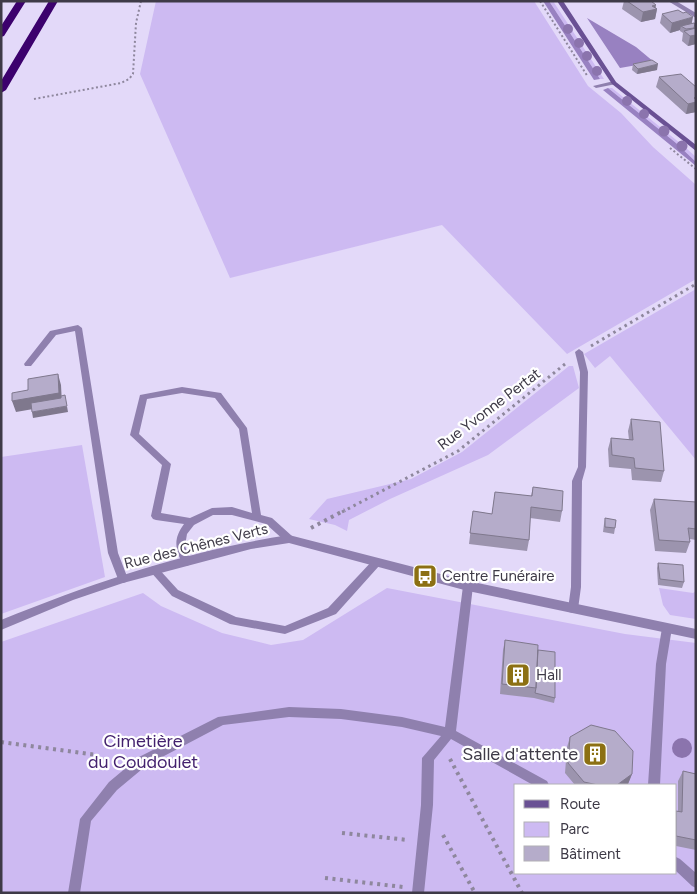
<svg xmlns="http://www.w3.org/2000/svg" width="697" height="894" font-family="Figtree,sans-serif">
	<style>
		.green { fill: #cdbaf2; fill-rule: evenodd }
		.water { fill: #9881c1 }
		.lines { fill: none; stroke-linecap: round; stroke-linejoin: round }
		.path-far2 { stroke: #8e879d; stroke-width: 2; stroke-dasharray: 2 2.5; stroke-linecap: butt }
		.path-far1 { stroke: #8e879d; stroke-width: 3; stroke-dasharray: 2.5 4; stroke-linecap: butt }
		.path { stroke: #8e879d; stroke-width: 4; stroke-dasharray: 3 4.5; stroke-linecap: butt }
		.lane { fill: #8f80ae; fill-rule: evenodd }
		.street { fill: #8f80ae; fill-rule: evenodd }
		.secondary { fill: #6a5194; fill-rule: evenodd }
		.highway { fill: #3c016d; fill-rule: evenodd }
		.tree { fill: #8b74ad }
		.wall { fill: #9c94ae }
		.shaded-wall { fill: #7f788d }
		.building { fill: #b5acca; stroke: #7f788d }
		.labels { text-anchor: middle; stroke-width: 4.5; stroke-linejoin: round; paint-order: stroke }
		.street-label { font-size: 15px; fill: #3e3a47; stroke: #fff }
		.poi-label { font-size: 15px; fill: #3e3a47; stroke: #fff; text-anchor: start }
		.near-park-label { font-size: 18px; fill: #43216e; stroke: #fff }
		.near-poi-label { font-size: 18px; fill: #3e3a47; stroke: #fff; text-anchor: end }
	</style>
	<rect width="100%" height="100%" fill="#e3d9f9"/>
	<path class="green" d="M 156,1 L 534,1 L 588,86 L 621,113 L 653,147 L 695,184 L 696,279 L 567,354 L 442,225 L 230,278 L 140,74 Z
		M 549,1 L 553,1 L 604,79 L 600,79 Z
		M 608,88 L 612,88 L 686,148 L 696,157 L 696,162 L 676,143 Z
		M 696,289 L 696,460 L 610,356 L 595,368 L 584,354 Z
		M 569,366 L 573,366 L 579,388 L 488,455 L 390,499 L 349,520 L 347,531 L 335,525 L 309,519 L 327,499 L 411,479 L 462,452 Z
		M 82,445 L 105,577 L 1,614 L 1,457 Z
		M 387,588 L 625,634 L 696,643 L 696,893 L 1,893 L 1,642 L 143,593 L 161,606 L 222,633 L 271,645 L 303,640 ZM 516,785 L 676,785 L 676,873 L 516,873 Z
		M 659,588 L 693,593 L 696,591 L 696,619 L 670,615 L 663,605 Z"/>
	<path class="water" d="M 543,1 L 549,1 L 600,79 L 594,80 Z
		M 587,18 L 636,47 L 654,62 L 620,68 Z
		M 608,88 L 676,143 L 696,162 L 696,166 L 603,90 Z"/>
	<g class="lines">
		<path class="path-far2" d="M 540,1 L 588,77
			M 34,99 L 121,83 L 129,79 L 133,74 L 136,23 L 141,1
			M 670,148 L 696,169"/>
		<path class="path-far1" d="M 591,346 L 696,284
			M 342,512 L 458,451 L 565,364"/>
		<path class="path" d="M 311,528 L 345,510
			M 1,742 L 97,755
			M 450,759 L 522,893
			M 342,833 L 408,840
			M 443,835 L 475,893
			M 325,878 L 403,887"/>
		<path class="lane" d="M 614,81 L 616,82 L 616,84 L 596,88 L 593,86 Z
			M 78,325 L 82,328 L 118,553 L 128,579 L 126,582 L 123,583 L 120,582 L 118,579 L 108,553 L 75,331 L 56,335 L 31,366 L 25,366 L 24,364 L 50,331 Z
			M 579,349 L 583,352 L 588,372 L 586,467 L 582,481 L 581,587 L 578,609 L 577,612 L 573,613 L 569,612 L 568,609 L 571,587 L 572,481 L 578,467 L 580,372 L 575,352 Z
			M 182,387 L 221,393 L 247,428 L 261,515 L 272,518 L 292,536 L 294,539 L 292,542 L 286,542 L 266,524 L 232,515 L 213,515 L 194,525 L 187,534 L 185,546 L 191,562 L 189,565 L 186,566 L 183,565 C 175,549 173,539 184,524 L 156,520 L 153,519 L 151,516 L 162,465 L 130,435 L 140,395 ZM 182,393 L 215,398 L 239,429 L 252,513 L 232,507 L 212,508 L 190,518 L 161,513 L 171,464 L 139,434 L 147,399 Z
			M 376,559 L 379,560 L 381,563 L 379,566 L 336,614 L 285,634 L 230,624 L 172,596 L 149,570 L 151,567 L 154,566 L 157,567 L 178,590 L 236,617 L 285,626 L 328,608 L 373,560 Z
			M 468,582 L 471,583 L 473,586 L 456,731 L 547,781 L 549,785 L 533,785 L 451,739 L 434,760 L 433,805 L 424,893 L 412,893 L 421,805 L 422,758 L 441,736 L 402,727 L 341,719 L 289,717 L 223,725 L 147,765 L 117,790 L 91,821 L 80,893 L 68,893 L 80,819 L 109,782 L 139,757 L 218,717 L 289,707 L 341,709 L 402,717 L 445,727 L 463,586 L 465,583 Z
			M 667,624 L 671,625 L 672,628 L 666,664 L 660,785 L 648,785 L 656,664 L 662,628 L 663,625 Z
			M 676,857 L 680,859 L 696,873 L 696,888 L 692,886 L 676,871 Z"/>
		<path class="street" d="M 668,1 L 676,1 L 696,13 L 696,18 Z
			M 289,535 L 468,581 L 696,629 L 696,639 L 468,591 L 289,543 L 251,549 L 123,583 L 73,600 L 1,630 L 1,620 C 94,582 190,550 289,535 Z"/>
		<path class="secondary" d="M 557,1 L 563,1 L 616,82 L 696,145 L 696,151 L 612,84 Z"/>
		<path class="highway" d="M 17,1 L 26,1 L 4,36 L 1,37 L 1,26 Z
			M 49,1 L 58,1 L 6,90 L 1,93 L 1,81 Z"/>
	</g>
	<g class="tree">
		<circle cx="568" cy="29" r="5"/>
		<circle cx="579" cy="43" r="5"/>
		<circle cx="587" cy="56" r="5"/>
		<circle cx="597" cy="71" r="5"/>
		<circle cx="627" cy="101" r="5"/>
		<circle cx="644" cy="114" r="5"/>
		<circle cx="664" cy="131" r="5.5"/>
		<circle cx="682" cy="146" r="5.5"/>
		<circle cx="682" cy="748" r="10"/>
	</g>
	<path class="wall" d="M 624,1 L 651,1 L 657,9 L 655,19 L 641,22 L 622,9 Z
		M 662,14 L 692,23 L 696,23 L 696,44 L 688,46 L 682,41 L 683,33 L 680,31 L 680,30 L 670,33 L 660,23 Z
		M 633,64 L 657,70 L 637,74 L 632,70 Z
		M 659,77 L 696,87 L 696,112 L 686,114 L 656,87 Z
		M 631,419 L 664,471 L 661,482 L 632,480 L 631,469 L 609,467 L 608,449 L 611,438 L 629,440 L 628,431 Z
		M 533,487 L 562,511 L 560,522 L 530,518 L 529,540 L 527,551 L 469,544 L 473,511 L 492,514 L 495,492 L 531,496 Z
		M 654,499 L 696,502 L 696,540 L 690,539 L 690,542 L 686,553 L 655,551 L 650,510 Z
		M 605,518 L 615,528 L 614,534 L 603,532 L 604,524 Z
		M 658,563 L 684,582 L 682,588 L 658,585 L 657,568 Z
		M 505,640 L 538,650 L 555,698 L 554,703 L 534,698 L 500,694 L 503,650 Z
		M 570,737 L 632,774 L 628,784 L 627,785 L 575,785 L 565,773 L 567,747 Z
		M 683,771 L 696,774 L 696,850 L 676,846 L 676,811 L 678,811 L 678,781 Z"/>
	<path class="shaded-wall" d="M 656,5 L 655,10 L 657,9 L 655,19 L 641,22 L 643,12 L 652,6 Z
		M 693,17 L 691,27 L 681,26 L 680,30 L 670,33 L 672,23 Z
		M 696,35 L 696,44 L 688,46 L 690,36 Z
		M 658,64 L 657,70 L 637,74 L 638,69 Z
		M 696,97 L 696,112 L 686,114 L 688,104 L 694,98 Z
		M 58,374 L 61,385 L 62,404 L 16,412 L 12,401 Z
		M 65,395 L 68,412 L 33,418 L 32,412 L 67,406 Z
		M 632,774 L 628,784 L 627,785 L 617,785 Z"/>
	<path class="building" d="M 627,1 L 651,1 L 656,5 L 652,6 L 657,9 L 643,12 Z
		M 678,10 L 683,13 L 686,12 L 693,17 L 672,23 L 662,14 Z
		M 694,23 L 696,24 L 695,23 L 694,28 L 686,29 L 681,26 Z
		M 696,28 L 696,35 L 690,36 L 684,31 Z
		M 652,60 L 658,64 L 638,69 L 633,64 Z
		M 681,74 L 696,87 L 696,97 L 694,98 L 696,99 L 696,102 L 688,104 L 659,77 Z
		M 58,374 L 59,393 L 12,401 L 12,393 L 28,390 L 28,379 Z
		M 65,395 L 67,406 L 32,412 L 31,403 L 61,398 L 61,396 Z
		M 631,419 L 660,422 L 664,471 L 635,468 L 634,458 L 612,455 L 611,438 L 633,440 Z
		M 533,487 L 563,491 L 562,511 L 531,507 L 529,540 L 470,533 L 473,511 L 492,514 L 495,492 L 532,496 Z
		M 654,499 L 696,502 L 696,529 L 688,528 L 690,542 L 659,540 Z
		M 605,518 L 616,520 L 615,528 L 605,527 Z
		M 658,563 L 683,565 L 684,582 L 660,579 Z
		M 505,640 L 538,645 L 536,688 L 502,684 Z
		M 538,650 L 555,652 L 555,698 L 535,693 L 536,688 Z
		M 591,725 L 615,731 L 633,751 L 632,774 L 617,785 L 598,785 L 584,782 L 568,763 L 570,737 Z
		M 683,771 L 696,774 L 696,840 L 676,836 L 676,811 L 682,812 Z"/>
	<defs>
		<g id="bus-square" transform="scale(1.25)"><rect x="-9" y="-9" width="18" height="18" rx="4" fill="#8c7013" stroke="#fff"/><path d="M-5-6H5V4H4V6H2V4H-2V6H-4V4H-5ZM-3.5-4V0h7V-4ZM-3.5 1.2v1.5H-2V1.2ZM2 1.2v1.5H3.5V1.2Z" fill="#fff"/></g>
		<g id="building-square" transform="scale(1.25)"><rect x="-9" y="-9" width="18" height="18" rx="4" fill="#8c7013" stroke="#fff"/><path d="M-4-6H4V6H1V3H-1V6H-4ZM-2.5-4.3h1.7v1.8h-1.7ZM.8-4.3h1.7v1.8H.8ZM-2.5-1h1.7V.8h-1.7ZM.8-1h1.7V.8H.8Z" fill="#fff"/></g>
	</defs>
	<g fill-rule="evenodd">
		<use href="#bus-square" x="425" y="576"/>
		<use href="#building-square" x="518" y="675"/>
		<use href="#building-square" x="595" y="754"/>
	</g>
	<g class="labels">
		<g class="street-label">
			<text transform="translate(489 409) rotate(-37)" y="5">Rue Yvonne Pertat</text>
			<text transform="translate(196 546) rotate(-14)" y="5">Rue des Chênes Verts</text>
		</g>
		<g class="poi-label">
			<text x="442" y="581">Centre Funéraire</text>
			<text x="536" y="680">Hall</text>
		</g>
		<g class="near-park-label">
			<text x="143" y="747">Cimetière<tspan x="143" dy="21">du Coudoulet</tspan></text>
		</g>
		<g class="near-poi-label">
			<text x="578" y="760">Salle d'attente</text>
		</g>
	</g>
	<rect width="697" height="894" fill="none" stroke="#3e3a47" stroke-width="5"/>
	<rect x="514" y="784" width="162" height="90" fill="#ffffff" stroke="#b2b0b5"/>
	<rect x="524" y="800" width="25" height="8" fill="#6a5194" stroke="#b2b0b5"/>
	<text x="560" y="809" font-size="15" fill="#3e3a47">Route</text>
	<rect x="524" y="822" width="25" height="15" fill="#cdbaf2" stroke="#b2b0b5"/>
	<text x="560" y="834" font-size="15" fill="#3e3a47">Parc</text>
	<rect x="524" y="846" width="25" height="15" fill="#b5acca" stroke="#b2b0b5"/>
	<text x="560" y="859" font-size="15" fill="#3e3a47">Bâtiment</text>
</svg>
